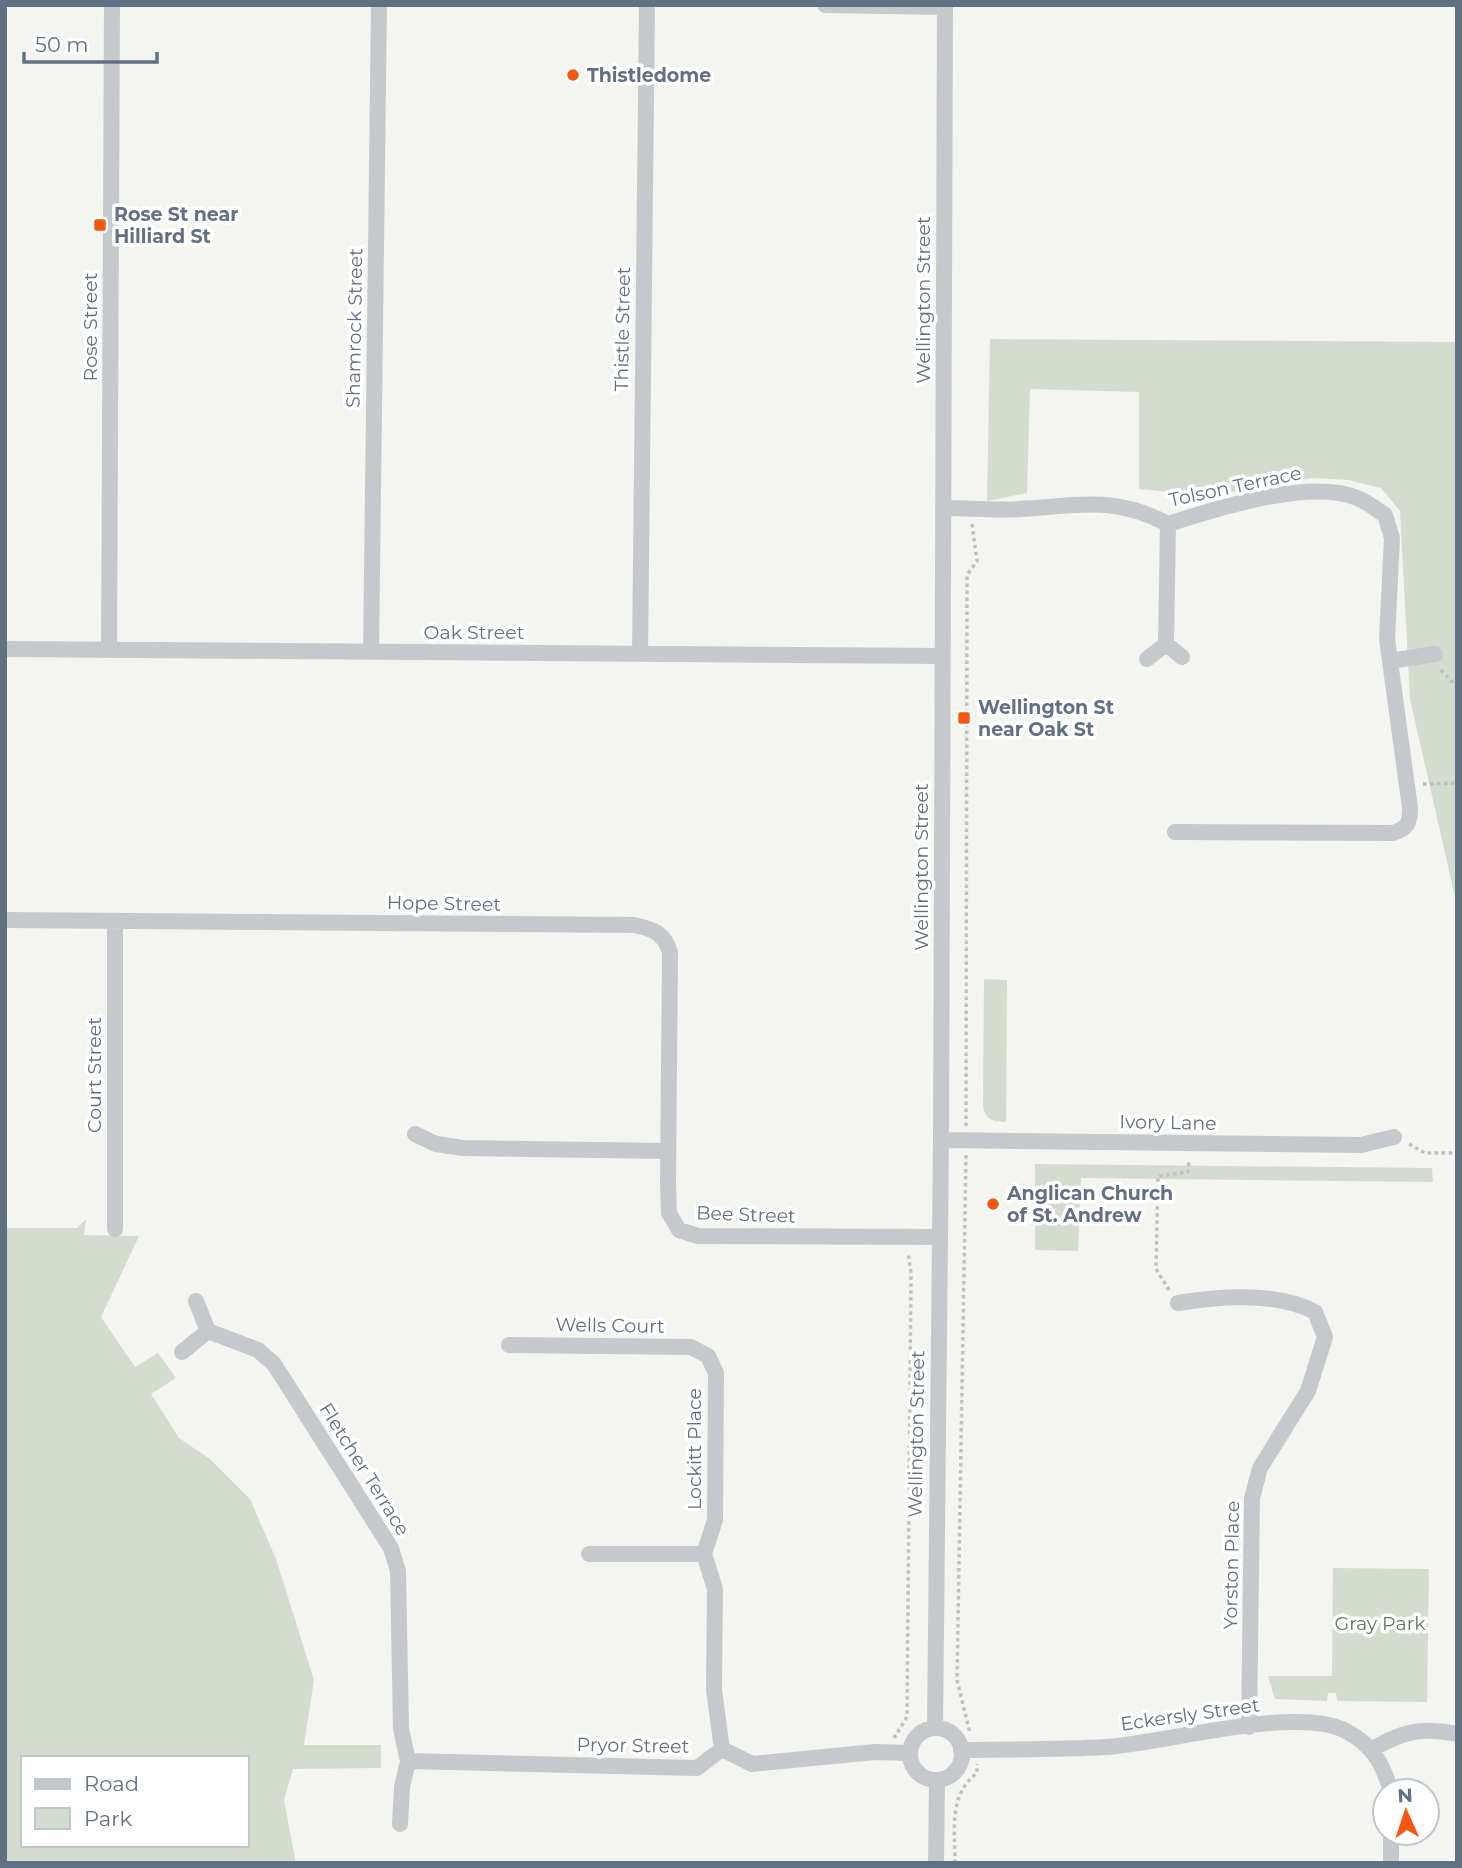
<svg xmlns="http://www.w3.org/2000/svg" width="1462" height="1868" font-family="Montserrat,sans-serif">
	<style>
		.green { fill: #d4dcd0; fill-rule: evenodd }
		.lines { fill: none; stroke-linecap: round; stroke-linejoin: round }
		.path { stroke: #bec0c2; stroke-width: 3.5; stroke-dasharray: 3.5 3.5; stroke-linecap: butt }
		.street { stroke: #c6c9cc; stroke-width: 16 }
		.poi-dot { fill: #f35711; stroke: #fff; stroke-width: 2.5 }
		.labels { text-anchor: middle; stroke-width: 7; stroke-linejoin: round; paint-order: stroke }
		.poi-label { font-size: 19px; font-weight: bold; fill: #607184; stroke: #fff; text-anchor: start }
		.street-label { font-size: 19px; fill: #607184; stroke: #fff }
		.park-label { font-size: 19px; fill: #637a60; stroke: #fff }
	</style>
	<rect width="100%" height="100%" fill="#f4f5f0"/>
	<path class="green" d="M 990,339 L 1457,342 L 1457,906 L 1410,699 L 1400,511 L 1381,488 L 1348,480 L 1313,478 L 1209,496 L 1139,489 L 1139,392 L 1030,389 L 1027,493 L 987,501 Z
		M 984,979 L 1007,980 L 1006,1122 C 993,1122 985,1119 983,1106 Z
		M 1035,1164 L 1432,1168 L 1433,1182 L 1081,1178 L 1078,1251 L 1035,1250 Z
		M 86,1219 L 84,1235 L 139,1236 L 101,1317 L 135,1367 L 158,1353 L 176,1378 L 151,1394 L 179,1438 L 210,1459 L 250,1499 L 276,1559 L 314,1680 L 304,1745 L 381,1745 L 381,1768 L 293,1769 L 284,1800 L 296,1863 L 5,1863 L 5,1228 L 77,1228 ZM 23,1758 L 247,1758 L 247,1845 L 23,1845 Z
		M 1333,1568 L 1429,1569 L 1427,1702 L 1337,1701 L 1336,1693 L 1328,1693 L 1327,1701 L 1275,1699 L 1268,1676 L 1332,1676 Z"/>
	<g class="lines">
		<path class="path" d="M 1441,670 L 1457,687
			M 1423,784 L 1457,783
			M 966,1126 L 967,575 L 977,561 L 972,524
			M 1409,1144 L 1425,1153 L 1457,1153
			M 966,1155 L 957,1680 L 970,1733
			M 1169,1290 L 1156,1269 L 1158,1176 L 1188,1172 L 1189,1160
			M 894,1738 L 907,1717 L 911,1273 L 908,1252
			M 955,1863 C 955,1829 948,1796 977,1773 L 977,1764"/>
		<path class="street" d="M 825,5 L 945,7
			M 944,508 C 969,508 995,511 1020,509 C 1077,506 1114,495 1168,524 C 1215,509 1311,478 1357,498 C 1367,502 1376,509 1385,515 L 1392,538 L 1387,639 L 1410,808 C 1410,823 1408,828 1393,833 L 1175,832
			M 1166,644 L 1168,524
			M 5,649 L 942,656
			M 109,650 L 112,5
			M 371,652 L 379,5
			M 640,654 L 647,5
			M 1147,659 L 1166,644 L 1182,657
			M 1390,661 L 1435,654
			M 5,920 L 634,925 C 653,929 665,933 670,953 L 668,1183 L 669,1213 L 679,1230 L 698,1236 L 939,1237
			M 415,1134 L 436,1144 L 463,1148 L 668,1151
			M 941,1140 L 1361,1145 L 1394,1137
			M 115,1229 L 115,921
			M 1178,1303 C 1220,1296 1277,1292 1315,1312 L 1325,1337 L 1308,1391 L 1260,1468 L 1252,1498 L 1249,1727
			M 208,1331 L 258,1350 L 274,1364 L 391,1548 L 398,1571 L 401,1729 L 408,1761 L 402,1787 L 400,1824
			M 509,1345 L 691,1347 L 708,1356 L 716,1373 L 715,1520 L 704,1554 L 715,1589 L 714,1690 L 722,1749
			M 182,1352 L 208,1331 L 196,1301
			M 589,1554 L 704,1554
			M 935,1728 L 941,1140 L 945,5
			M910 1754a26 26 0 1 1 52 0a26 26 0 1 1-52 0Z
			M 1372,1749 C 1404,1731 1421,1727 1457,1734
			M 961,1750 C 1009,1749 1058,1750 1106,1747 C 1165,1743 1294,1706 1344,1730 C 1372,1744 1382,1762 1391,1791
			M 408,1761 L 697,1768 L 722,1749 L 752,1764 L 875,1752 L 910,1753
			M 936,1863 L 937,1780
			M 1391,1863 L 1391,1833"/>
	</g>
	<g class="poi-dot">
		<circle cx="573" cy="75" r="7"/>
		<rect x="93" y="218" width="14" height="14" rx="3.5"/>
		<rect x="957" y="711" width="14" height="14" rx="3.5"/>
		<circle cx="993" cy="1204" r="7"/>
	</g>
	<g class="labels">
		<g class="poi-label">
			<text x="587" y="82">Thistledome</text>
			<text x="114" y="221">Rose St near<tspan x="114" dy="22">Hilliard St</tspan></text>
			<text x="978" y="714">Wellington St<tspan x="978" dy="22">near Oak St</tspan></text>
			<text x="1007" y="1200">Anglican Church<tspan x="1007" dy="22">of St. Andrew</tspan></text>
		</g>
		<g class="street-label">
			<text transform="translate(923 300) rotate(-90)" y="7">Wellington Street</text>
			<text transform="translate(90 327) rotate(-90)" y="7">Rose Street</text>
			<text transform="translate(354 328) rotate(-89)" y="7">Shamrock Street</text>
			<text transform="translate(622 329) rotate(-89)" y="7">Thistle Street</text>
			<text transform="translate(1235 486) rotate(-12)" y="7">Tolson Terrace</text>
			<text x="474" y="639">Oak Street</text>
			<text transform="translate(921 867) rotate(-90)" y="7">Wellington Street</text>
			<text transform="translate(444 903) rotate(1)" y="7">Hope Street</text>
			<text transform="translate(94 1075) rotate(-90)" y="7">Court Street</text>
			<text transform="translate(1168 1122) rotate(1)" y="7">Ivory Lane</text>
			<text transform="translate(746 1214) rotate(2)" y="7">Bee Street</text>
			<text transform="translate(610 1325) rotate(1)" y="7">Wells Court</text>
			<text transform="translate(916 1434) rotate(-89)" y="7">Wellington Street</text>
			<text transform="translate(694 1449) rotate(-90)" y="7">Lockitt Place</text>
			<text transform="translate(365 1469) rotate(58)" y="7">Fletcher Terrace</text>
			<text transform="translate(1231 1565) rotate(-89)" y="7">Yorston Place</text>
			<text transform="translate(1190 1714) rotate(-8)" y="7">Eckersly Street</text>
			<text transform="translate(633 1745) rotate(1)" y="7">Pryor Street</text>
		</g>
		<g class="park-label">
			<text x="1380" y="1630">Gray Park</text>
		</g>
	</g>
	<rect width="1462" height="1868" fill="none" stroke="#607184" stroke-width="14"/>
	<rect x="21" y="1756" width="228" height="91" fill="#ffffff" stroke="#bfc6ce" stroke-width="2"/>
	<rect x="35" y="1779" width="35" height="10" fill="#c6c9cc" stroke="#bfc6ce" stroke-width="2"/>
	<text x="84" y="1791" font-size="21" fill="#607184">Road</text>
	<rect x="35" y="1808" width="35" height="21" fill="#d4dcd0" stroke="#bfc6ce" stroke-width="2"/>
	<text x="84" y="1826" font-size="21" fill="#607184">Park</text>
	<g transform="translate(1406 1812) rotate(357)"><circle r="33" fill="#ffffff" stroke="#bfc6ce" stroke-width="2"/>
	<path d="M0-5L12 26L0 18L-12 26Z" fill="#f35711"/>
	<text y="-10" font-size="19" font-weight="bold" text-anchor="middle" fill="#607184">N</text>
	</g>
	<path d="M24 52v10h133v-10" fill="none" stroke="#607184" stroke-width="3.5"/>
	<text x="35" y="52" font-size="21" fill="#607184" stroke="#ffffff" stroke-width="5" paint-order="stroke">50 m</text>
</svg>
